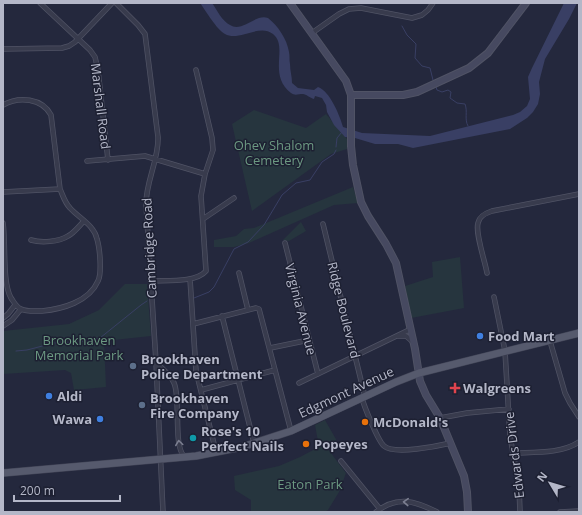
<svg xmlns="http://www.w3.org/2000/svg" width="582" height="515" font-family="'Open Sans',sans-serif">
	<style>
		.green { fill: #26353e }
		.water { fill: #393f64 }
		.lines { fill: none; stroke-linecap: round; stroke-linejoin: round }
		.stream { stroke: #393f64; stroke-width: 1 }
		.street-casing { stroke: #505365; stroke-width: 5.5 }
		.secondary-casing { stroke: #505365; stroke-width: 8 }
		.primary-casing { stroke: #414456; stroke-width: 8 }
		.street { stroke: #383b4d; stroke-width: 4 }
		.secondary { stroke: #464960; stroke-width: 6 }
		.primary { stroke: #565a6d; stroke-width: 7 }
		.oneway { stroke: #7c7f91 }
		.shop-dot { fill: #3f7fe0; stroke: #1d2032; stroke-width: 1.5 }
		.service-dot { fill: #5c6f8a; stroke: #1d2032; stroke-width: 1.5 }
		.health-dot { fill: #e0444e; stroke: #1d2032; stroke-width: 1.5 }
		.food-dot { fill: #e8710a; stroke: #1d2032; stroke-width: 1.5 }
		.culture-dot { fill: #0f9aa8; stroke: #1d2032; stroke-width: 1.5 }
		.labels { text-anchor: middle; stroke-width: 3; stroke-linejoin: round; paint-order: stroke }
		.street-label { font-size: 13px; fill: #b4b7c8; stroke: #1d2032 }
		.park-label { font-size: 13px; fill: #6c9982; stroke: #1d2032 }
		.poi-label { font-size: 13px; font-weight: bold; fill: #b4b7c8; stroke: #1d2032; text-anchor: start }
	</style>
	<rect width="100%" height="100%" fill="#24283d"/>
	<path class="green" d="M 254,110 L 306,128 L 326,114 L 347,139 L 347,149 L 331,154 L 252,211 L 232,124 Z
		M 353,187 L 358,203 L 334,205 L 249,243 L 234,247 L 214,247 L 214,240 L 236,236 L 244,229 L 254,228 Z
		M 301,222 L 306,231 L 289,241 L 283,240 Z
		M 460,257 L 464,308 L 411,318 L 405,286 L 433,277 L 432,262 Z
		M 125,284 L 147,284 L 151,336 L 104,341 L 106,387 L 74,390 L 71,373 L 65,370 L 3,374 L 3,331 L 69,324 L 99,310 Z
		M 325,420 L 337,441 L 327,448 L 346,473 L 339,492 L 328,510 L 325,512 L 251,512 L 251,500 L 235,490 L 234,476 L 279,466 L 300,457 L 319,447 L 315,425 Z"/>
	<path class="water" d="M 200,3 L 212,3 C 217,10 222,21 230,25 C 242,33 256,13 268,18 C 278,26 287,39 289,52 C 290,56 289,60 290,64 C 290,71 292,76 292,83 L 298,88 L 314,90 L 318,87 C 330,91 340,116 343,127 L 362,133 L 430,136 L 513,115 L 520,112 L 527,106 L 530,99 L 528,77 L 532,68 L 564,3 L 577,3 L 569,19 L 545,59 L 539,82 L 540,94 L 538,104 L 533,112 L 527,118 L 510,129 L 413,148 L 398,144 L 375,144 L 355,138 L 345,137 L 334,125 L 327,112 L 326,105 L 322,98 L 315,96 L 314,99 C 310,98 306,94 303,94 C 298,94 295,96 291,93 C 267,74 289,47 273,34 C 259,23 239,42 225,34 C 217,30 206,11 200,3 Z"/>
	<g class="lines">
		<path class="stream" d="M 402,26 L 407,35 L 416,44 L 415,58 L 422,66 L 430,68 L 433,80
			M 436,87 L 437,90 L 442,92 L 448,90 L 451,92 L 450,98 L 457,103 L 465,104 C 468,112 464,119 468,126
			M 336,147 L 337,138 L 342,132
			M 194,298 L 209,292 L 214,287 L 234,249 L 248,242 L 264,225 L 282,195 L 296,183 L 310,180 L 322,162 L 334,154 L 336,150
			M 16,351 L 27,350 L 54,343 L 79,342 L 100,338 L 141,305 L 147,301"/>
		<g class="street-casing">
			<path id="street" d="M 40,3 L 90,50 L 95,57 L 98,70 L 108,160
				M 116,3 L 138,25 L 145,34 L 158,137 C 159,159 146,181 146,204 L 156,362 L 163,512
				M 312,33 L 339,14 L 349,9 L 361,8 L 412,18 L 422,15 L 428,10 L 433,3
				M 3,49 L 62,48 L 69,46 L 75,42 L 112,3
				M 3,105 C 19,96 42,98 51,115 L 60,189 C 63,196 65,203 70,208 C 79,218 94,225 97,239 C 100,249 102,273 98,281 C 89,302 62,309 42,311 C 35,311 27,312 21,309 C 16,307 14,302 11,298 C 2,282 6,243 3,223
				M 87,161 L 145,156 L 205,174
				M 3,192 L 60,189
				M 203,219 L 234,198
				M 323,224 L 365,397
				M 31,240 C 41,243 59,242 68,236 C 74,233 79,226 84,221
				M 285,243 L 318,374
				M 239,273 L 248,310
				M 487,273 C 485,261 475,233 478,223 C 479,216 486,213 492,211 L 579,194
				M 190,279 L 196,371 L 216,452
				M 150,281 C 166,280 196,283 206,271 L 201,196 L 205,174 L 213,150 L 212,138 L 196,70
				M 494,297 L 505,351 L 510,436 L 519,487 L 520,512
				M 222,316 L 254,443
				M 3,318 L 8,314 L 15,305
				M 193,324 L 256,308 L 259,309 L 291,431
				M 3,326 L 12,320 L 21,309
				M 398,336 L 406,336 L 413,342
				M 550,341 L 565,393 L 570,403 L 579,417
				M 270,348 L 309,340
				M 156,362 C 162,369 171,375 174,383 C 181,398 173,446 184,456
				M 299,383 L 411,329
				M 201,390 L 275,370
				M 362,398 C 364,406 378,441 384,446 C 394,455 438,446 451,443
				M 440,418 L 467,413 L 509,409
				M 513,453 C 534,452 561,454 579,442
				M 341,461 L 380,509
				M 376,512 C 397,495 415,501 437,512
				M 560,512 L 579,511"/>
		</g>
		<g class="secondary-casing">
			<path id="secondary" d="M 290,3 L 346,81 L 351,95 L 351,146 L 353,165 L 361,202 L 368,216 L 386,244 L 396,263 L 415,349 L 420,381 L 426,395 L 440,418 L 464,476 L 467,492 L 468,512
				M 351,95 L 403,95 L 417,92 L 469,68 L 488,53 L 526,3"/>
		</g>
		<g class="primary-casing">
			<path id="primary" d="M 3,473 L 196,456 L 242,447 L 291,431 L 396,382 L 419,373 L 579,333"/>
		</g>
		<use href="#street" class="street"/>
		<use href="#secondary" class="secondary"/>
		<use href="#primary" class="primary"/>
	</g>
	<defs><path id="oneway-chevron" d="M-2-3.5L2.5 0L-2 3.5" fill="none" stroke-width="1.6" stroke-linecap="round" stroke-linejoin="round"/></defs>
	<g class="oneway">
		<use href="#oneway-chevron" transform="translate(179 443) rotate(-98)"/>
		<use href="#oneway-chevron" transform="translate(406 502) rotate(-177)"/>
	</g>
	<g class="shop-dot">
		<circle cx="480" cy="336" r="4"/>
		<circle cx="49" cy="396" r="4"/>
		<circle cx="100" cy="419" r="4"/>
	</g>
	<g class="service-dot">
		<circle cx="133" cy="366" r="4"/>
		<circle cx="142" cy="405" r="4"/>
	</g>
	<path class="health-dot" d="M453 382h4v4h4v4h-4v4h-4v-4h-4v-4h4z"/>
	<g class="food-dot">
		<circle cx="365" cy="422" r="4"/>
		<circle cx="306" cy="444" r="4"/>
	</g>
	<circle class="culture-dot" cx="193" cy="438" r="4"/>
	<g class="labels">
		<g class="street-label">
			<text transform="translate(101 106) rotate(83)" y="5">Marshall Road</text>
			<text transform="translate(149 248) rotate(-93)" y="5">Cambridge Road</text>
			<text transform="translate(301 309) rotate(76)" y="5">Virginia Avenue</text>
			<text transform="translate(344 310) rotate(76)" y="5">Ridge Boulevard</text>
			<text transform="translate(346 392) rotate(-25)" y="5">Edgmont Avenue</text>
			<text transform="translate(514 455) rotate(-97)" y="5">Edwards Drive</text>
		</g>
		<g class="park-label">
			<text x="274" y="150">Ohev Shalom<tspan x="274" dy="15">Cemetery</tspan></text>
			<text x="79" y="345">Brookhaven<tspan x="79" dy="15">Memorial Park</tspan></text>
			<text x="310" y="489">Eaton Park</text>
		</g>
		<g class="poi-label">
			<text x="488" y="341">Food Mart</text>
			<text x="141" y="364">Brookhaven<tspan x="141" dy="15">Police Department</tspan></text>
			<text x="463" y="393">Walgreens</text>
			<text x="57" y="401">Aldi</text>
			<text x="150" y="403">Brookhaven<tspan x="150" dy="15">Fire Company</tspan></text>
			<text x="92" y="424" text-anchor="end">Wawa</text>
			<text x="373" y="427">McDonald's</text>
			<text x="201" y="436">Rose's 10<tspan x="201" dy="15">Perfect Nails</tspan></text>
			<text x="314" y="449">Popeyes</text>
		</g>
	</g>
	<rect width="582" height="515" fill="none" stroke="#b4b7c8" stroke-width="8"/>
	<g transform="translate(550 483) rotate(308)" stroke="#1d2032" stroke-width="3" paint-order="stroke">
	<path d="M0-3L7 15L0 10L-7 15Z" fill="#b4b7c8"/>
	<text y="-6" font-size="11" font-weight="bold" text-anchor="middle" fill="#b4b7c8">N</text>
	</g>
	<path d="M14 495v6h106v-6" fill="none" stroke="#b4b7c8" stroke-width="2"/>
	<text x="20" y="495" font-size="12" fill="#b4b7c8" stroke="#1d2032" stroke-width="3" paint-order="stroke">200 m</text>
</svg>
